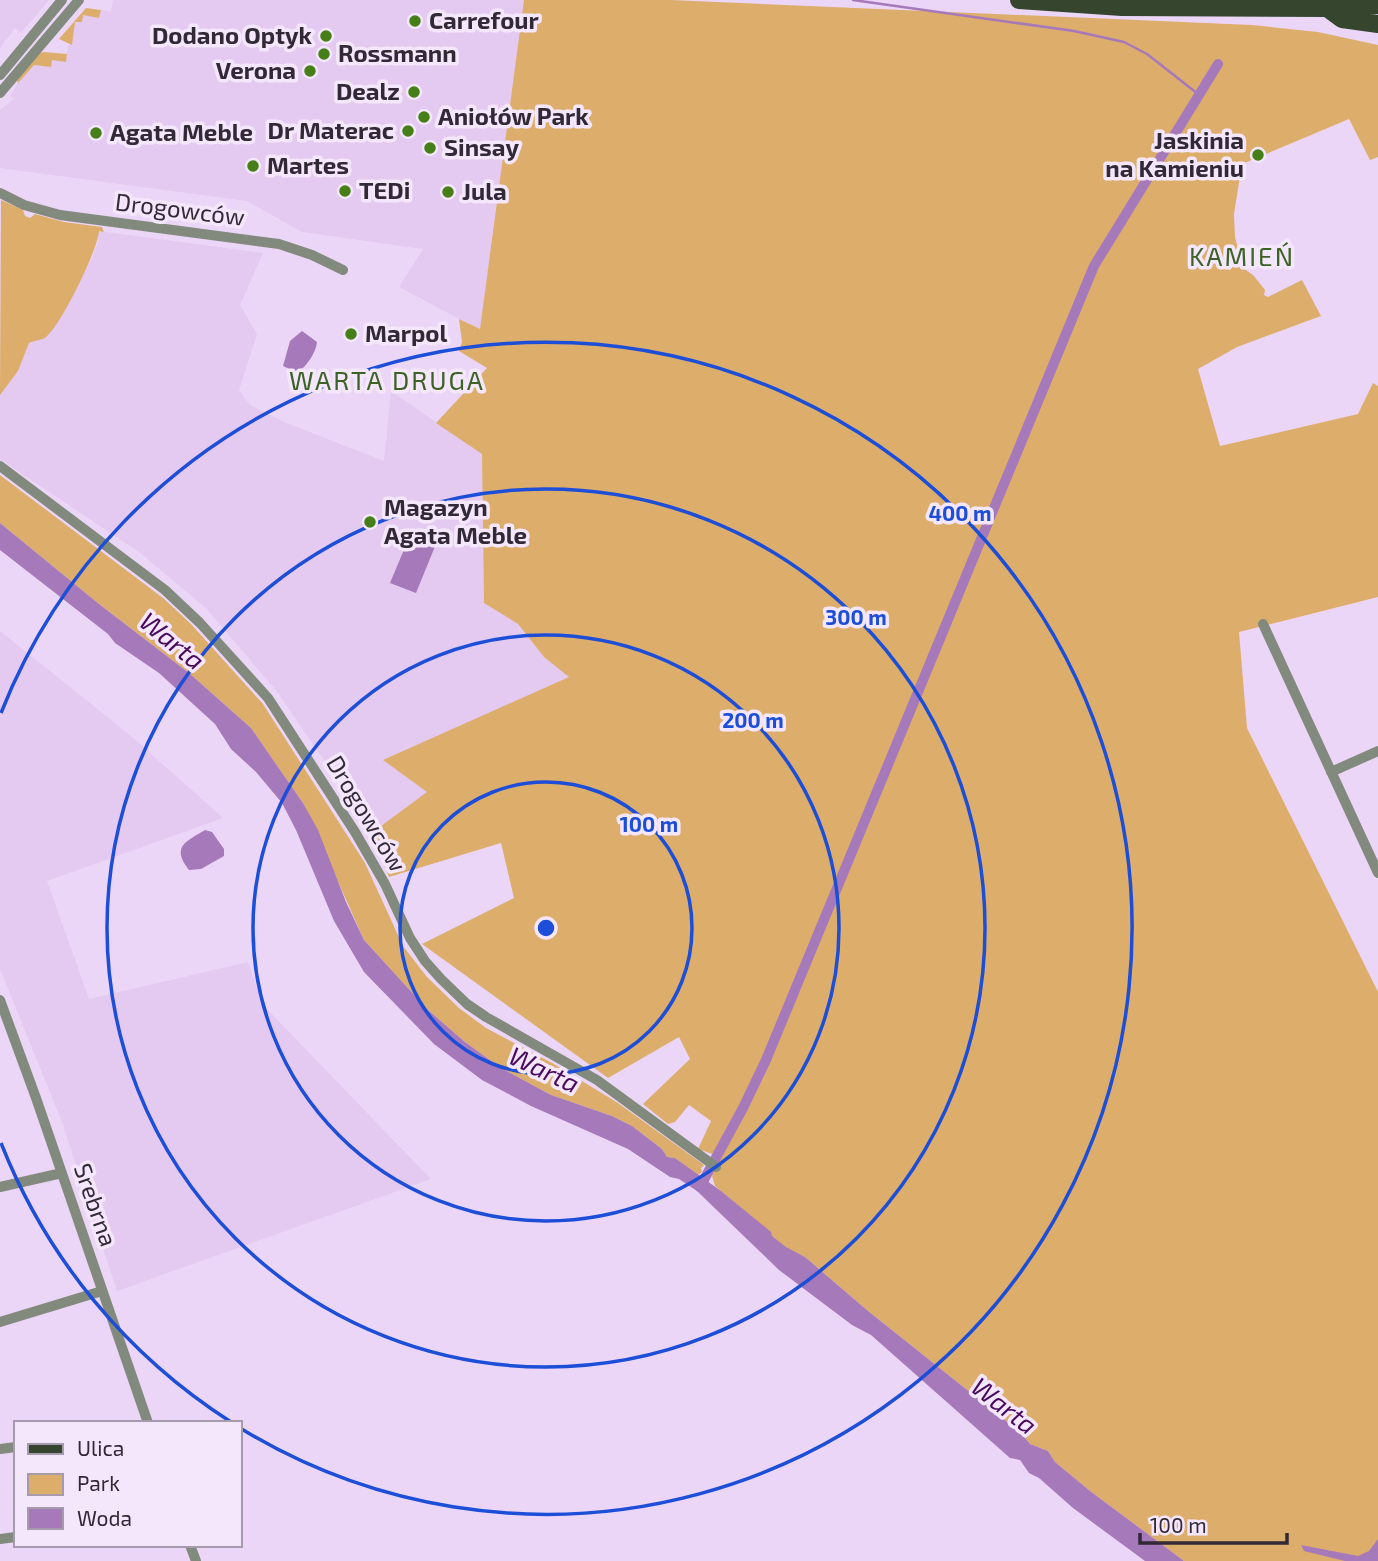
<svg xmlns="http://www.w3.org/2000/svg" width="1378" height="1561" font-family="'Exo 2',sans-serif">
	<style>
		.built { fill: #e4c9f0 }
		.green { fill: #ddad6b }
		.water { fill: #a679bb }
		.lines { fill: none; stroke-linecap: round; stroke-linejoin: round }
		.stream { stroke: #a679bb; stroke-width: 2.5 }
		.canal { stroke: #a679bb; stroke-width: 10 }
		.minor { stroke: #818a7c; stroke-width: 10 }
		.primary { stroke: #36452e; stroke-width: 18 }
		.ring { fill: none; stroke: #1d4ed8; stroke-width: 3.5 }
		.poi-dot { fill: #467f18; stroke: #f4e7fb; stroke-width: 2.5 }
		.labels { text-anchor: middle; stroke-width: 7; stroke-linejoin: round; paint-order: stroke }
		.poi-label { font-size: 24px; font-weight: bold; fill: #322936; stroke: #f4e7fb; text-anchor: start }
		.street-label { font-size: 24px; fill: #322936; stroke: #f4e7fb }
		.neighbourhood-label { font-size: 26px; letter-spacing: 2px; fill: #3d6225; stroke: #f4e7fb }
		.water-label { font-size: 26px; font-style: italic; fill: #480a5e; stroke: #f4e7fb }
		.centre { fill: #1d4ed8; stroke: #f4e7fb; stroke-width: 3.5 }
		.ring-label { font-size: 21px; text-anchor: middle; font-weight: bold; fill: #1d4ed8; stroke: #f4e7fb; stroke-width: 7; stroke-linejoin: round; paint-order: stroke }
	</style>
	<rect width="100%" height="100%" fill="#ecd6f7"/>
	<path class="built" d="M 0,0 L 49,0 L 21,33 L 15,28 L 0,48 Z
		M 113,0 L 524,0 L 480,330 L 399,287 L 423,249 L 302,232 L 247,201 L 0,168 L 0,110 L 14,99 L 10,96 L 18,83 L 34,65 L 51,67 L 52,60 L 66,61 L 68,45 L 72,45 L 75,21 L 83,15 L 99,17 L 101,10 L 111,11 Z
		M 99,231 L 263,253 L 240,305 L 257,334 L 239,390 L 250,405 L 284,422 L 384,461 L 391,391 L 482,454 L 484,603 L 518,624 L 544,657 L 570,677 L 384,760 L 428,792 L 373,832 L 278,693 L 206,608 L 139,552 L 0,459 L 0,395 L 18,371 L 29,343 L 45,338 L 67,306 L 92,258 L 98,242 Z
		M 0,631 L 131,736 L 223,818 L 47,881 L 89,999 L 248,962 L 262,1004 L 431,1179 L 117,1291 L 62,1122 L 0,969 Z"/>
	<path class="green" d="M 524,0 L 670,0 L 1252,25 L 1318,32 L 1378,45 L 1378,157 L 1370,160 L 1349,119 L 1242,164 L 1234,214 L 1235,237 L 1243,268 L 1253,275 L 1265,290 L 1264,295 L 1268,297 L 1302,280 L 1321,316 L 1237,347 L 1198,369 L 1220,446 L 1358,414 L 1373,383 L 1378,386 L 1378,597 L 1239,632 L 1247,728 L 1378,992 L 1378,1548 L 1372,1561 L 1184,1561 L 1090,1491 L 1055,1462 L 1048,1451 L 1030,1444 L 1020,1432 L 868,1311 L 805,1257 L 786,1248 L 772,1236 L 770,1232 L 715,1186 L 712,1176 L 721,1157 L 698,1149 L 711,1121 L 689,1105 L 675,1122 L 668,1124 L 643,1104 L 690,1059 L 679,1037 L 608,1078 L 422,944 L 514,898 L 501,843 L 389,877 L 373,832 L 427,792 L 383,760 L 569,677 L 544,657 L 518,624 L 484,603 L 482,454 L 436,423 L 487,368 L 459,351 L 462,342 L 459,319 L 480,329 Z
		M 86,8 L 101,10 L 99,18 L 83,15 L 82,22 L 75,22 L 72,45 L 59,39 Z
		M 44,52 L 67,54 L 66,62 L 52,60 L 51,67 L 34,65 L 18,83 L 17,80 L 37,54 Z
		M 1,200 L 23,210 L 25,216 L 30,218 L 35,214 L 64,222 L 102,227 L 104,232 L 99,231 C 98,250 60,327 45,338 C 41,340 33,341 29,343 L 18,371 L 0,395 Z
		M 0,475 L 163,598 L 191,624 L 263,704 L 365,863 L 403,946 L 427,977 L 459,1008 L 486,1028 L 554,1064 L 618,1103 L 704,1165 L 701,1168 L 702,1172 L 698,1175 L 675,1158 L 667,1157 L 662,1149 L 632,1126 L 612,1116 L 551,1095 L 501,1068 L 465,1042 L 428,1010 L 364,940 L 303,803 L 251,728 L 189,673 L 99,604 L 0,523 Z"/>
	<path class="water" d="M 302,331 L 317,342 C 316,353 307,365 298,373 L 283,366 L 290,341 Z
		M 0,523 L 99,604 L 189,673 L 251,728 L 303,803 L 318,830 L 346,902 L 364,940 L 428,1010 L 465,1042 L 501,1068 L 551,1095 L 612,1116 L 632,1126 L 662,1149 L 667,1157 L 675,1158 L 721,1191 L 771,1232 L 772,1236 L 786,1247 L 805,1257 L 868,1311 L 1020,1432 L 1030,1444 L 1048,1451 L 1055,1462 L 1090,1491 L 1184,1561 L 1145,1561 L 1073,1508 L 1039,1478 L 1029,1473 L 1020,1460 L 1010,1458 L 871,1335 L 852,1325 L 779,1270 L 697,1191 L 679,1179 L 670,1177 L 628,1149 L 531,1106 L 482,1080 L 434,1044 L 364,972 L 334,921 L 296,830 L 282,803 L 256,772 L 231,749 L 215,724 L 159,673 L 115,643 L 108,634 L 0,550 Z
		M 411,533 L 436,544 L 416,593 L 390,583 Z
		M 205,830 L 212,832 L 224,849 L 224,856 L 201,869 L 189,870 C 171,847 185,842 205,830 Z
		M 1378,1539 L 1378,1561 L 1345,1561 L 1304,1551 L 1301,1545 L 1358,1556 L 1369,1551 Z"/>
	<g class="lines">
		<path class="stream" d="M 853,0 L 1074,31 L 1124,42 L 1147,54 L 1198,94"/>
		<path class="canal" d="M 700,1187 L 743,1108 L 766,1060 L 1094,266 L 1218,64"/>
		<path class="minor" d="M 0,75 L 62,0
			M 0,93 L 79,0
			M 0,193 L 24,205 L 60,215 L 279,244 L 312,255 L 343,270
			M 0,466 L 165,590 L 200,623 L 268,698 L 355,832 L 385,884 L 410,938 L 425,961 L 441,979 L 467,1004 L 486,1017 L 597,1080 L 716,1167
			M 1263,624 L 1378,873
			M 1331,772 L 1378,751
			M 0,1000 L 36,1098 L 148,1423
			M 0,1187 L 62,1173
			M 0,1322 L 102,1291
			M 0,1449 L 16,1447
			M 0,1539 L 16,1537
			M 190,1545 L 196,1561"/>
		<path class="primary" d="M 1019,0 L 1122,7 L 1327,8 L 1378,5
			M 1327,8 L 1342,19 L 1378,24"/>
	</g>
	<g class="ring">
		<circle cx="546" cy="928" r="146"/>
		<circle cx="546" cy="928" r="293"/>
		<circle cx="546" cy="928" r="439"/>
		<path d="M231 1422A586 586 0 0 1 1 1143M1 713A586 586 0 1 1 240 1428"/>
	</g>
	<g class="poi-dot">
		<circle cx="415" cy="21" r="7"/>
		<circle cx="326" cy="36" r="7"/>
		<circle cx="324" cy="54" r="7"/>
		<circle cx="310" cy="71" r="7"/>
		<circle cx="414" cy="92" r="7"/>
		<circle cx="424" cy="117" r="7"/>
		<circle cx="408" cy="131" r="7"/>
		<circle cx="96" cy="133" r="7"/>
		<circle cx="430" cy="148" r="7"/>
		<circle cx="1258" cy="155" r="7"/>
		<circle cx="253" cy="166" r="7"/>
		<circle cx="345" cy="191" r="7"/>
		<circle cx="448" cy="192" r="7"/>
		<circle cx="351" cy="334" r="7"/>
		<circle cx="370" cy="522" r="7"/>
	</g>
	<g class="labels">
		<g class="poi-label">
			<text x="429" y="29">Carrefour</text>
			<text x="312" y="44" text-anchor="end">Dodano Optyk</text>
			<text x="338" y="62">Rossmann</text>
			<text x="296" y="79" text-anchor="end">Verona</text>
			<text x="400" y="100" text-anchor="end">Dealz</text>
			<text x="438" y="125">Aniołów Park</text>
			<text x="394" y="139" text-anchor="end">Dr Materac</text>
			<text x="110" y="141">Agata Meble</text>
			<text x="1244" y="149" text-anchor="end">Jaskinia<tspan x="1244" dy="28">na Kamieniu</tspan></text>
			<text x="444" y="156">Sinsay</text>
			<text x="267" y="174">Martes</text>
			<text x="359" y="199">TEDi</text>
			<text x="462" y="200">Jula</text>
			<text x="365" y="342">Marpol</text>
			<text x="384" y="516">Magazyn<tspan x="384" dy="28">Agata Meble</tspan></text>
		</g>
		<g class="street-label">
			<text transform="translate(180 210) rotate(7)" y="8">Drogowców</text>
			<text transform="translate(366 814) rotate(59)" y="8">Drogowców</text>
			<text transform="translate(95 1205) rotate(71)" y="8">Srebrna</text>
		</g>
		<g class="neighbourhood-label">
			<text x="1242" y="266">KAMIEŃ</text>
			<text x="387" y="390">WARTA DRUGA</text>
		</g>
		<g class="water-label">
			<text transform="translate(172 641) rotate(39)" y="9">Warta</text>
			<text transform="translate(544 1070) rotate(25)" y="9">Warta</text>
			<text transform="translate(1004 1406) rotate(38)" y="9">Warta</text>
		</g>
	</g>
	<circle cx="546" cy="928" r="10" class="centre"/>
	<g class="ring-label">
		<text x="960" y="521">400 m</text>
		<text x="856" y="625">300 m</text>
		<text x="753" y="728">200 m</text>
		<text x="649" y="832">100 m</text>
	</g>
	<rect x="14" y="1421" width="228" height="126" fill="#f4e7fb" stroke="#a69bac" stroke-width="2"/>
	<rect x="28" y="1444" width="35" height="10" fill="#36452e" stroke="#a69bac" stroke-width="2"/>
	<text x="77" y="1456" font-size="21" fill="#322936">Ulica</text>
	<rect x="28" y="1474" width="35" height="21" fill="#ddad6b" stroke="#a69bac" stroke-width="2"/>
	<text x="77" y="1491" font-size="21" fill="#322936">Park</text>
	<rect x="28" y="1508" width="35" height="21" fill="#a679bb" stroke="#a69bac" stroke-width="2"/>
	<text x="77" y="1526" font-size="21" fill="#322936">Woda</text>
	<path d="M1140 1533v10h147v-10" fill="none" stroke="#322936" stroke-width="3.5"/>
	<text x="1150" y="1533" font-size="21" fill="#322936" stroke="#f4e7fb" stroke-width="5" paint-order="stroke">100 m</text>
</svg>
